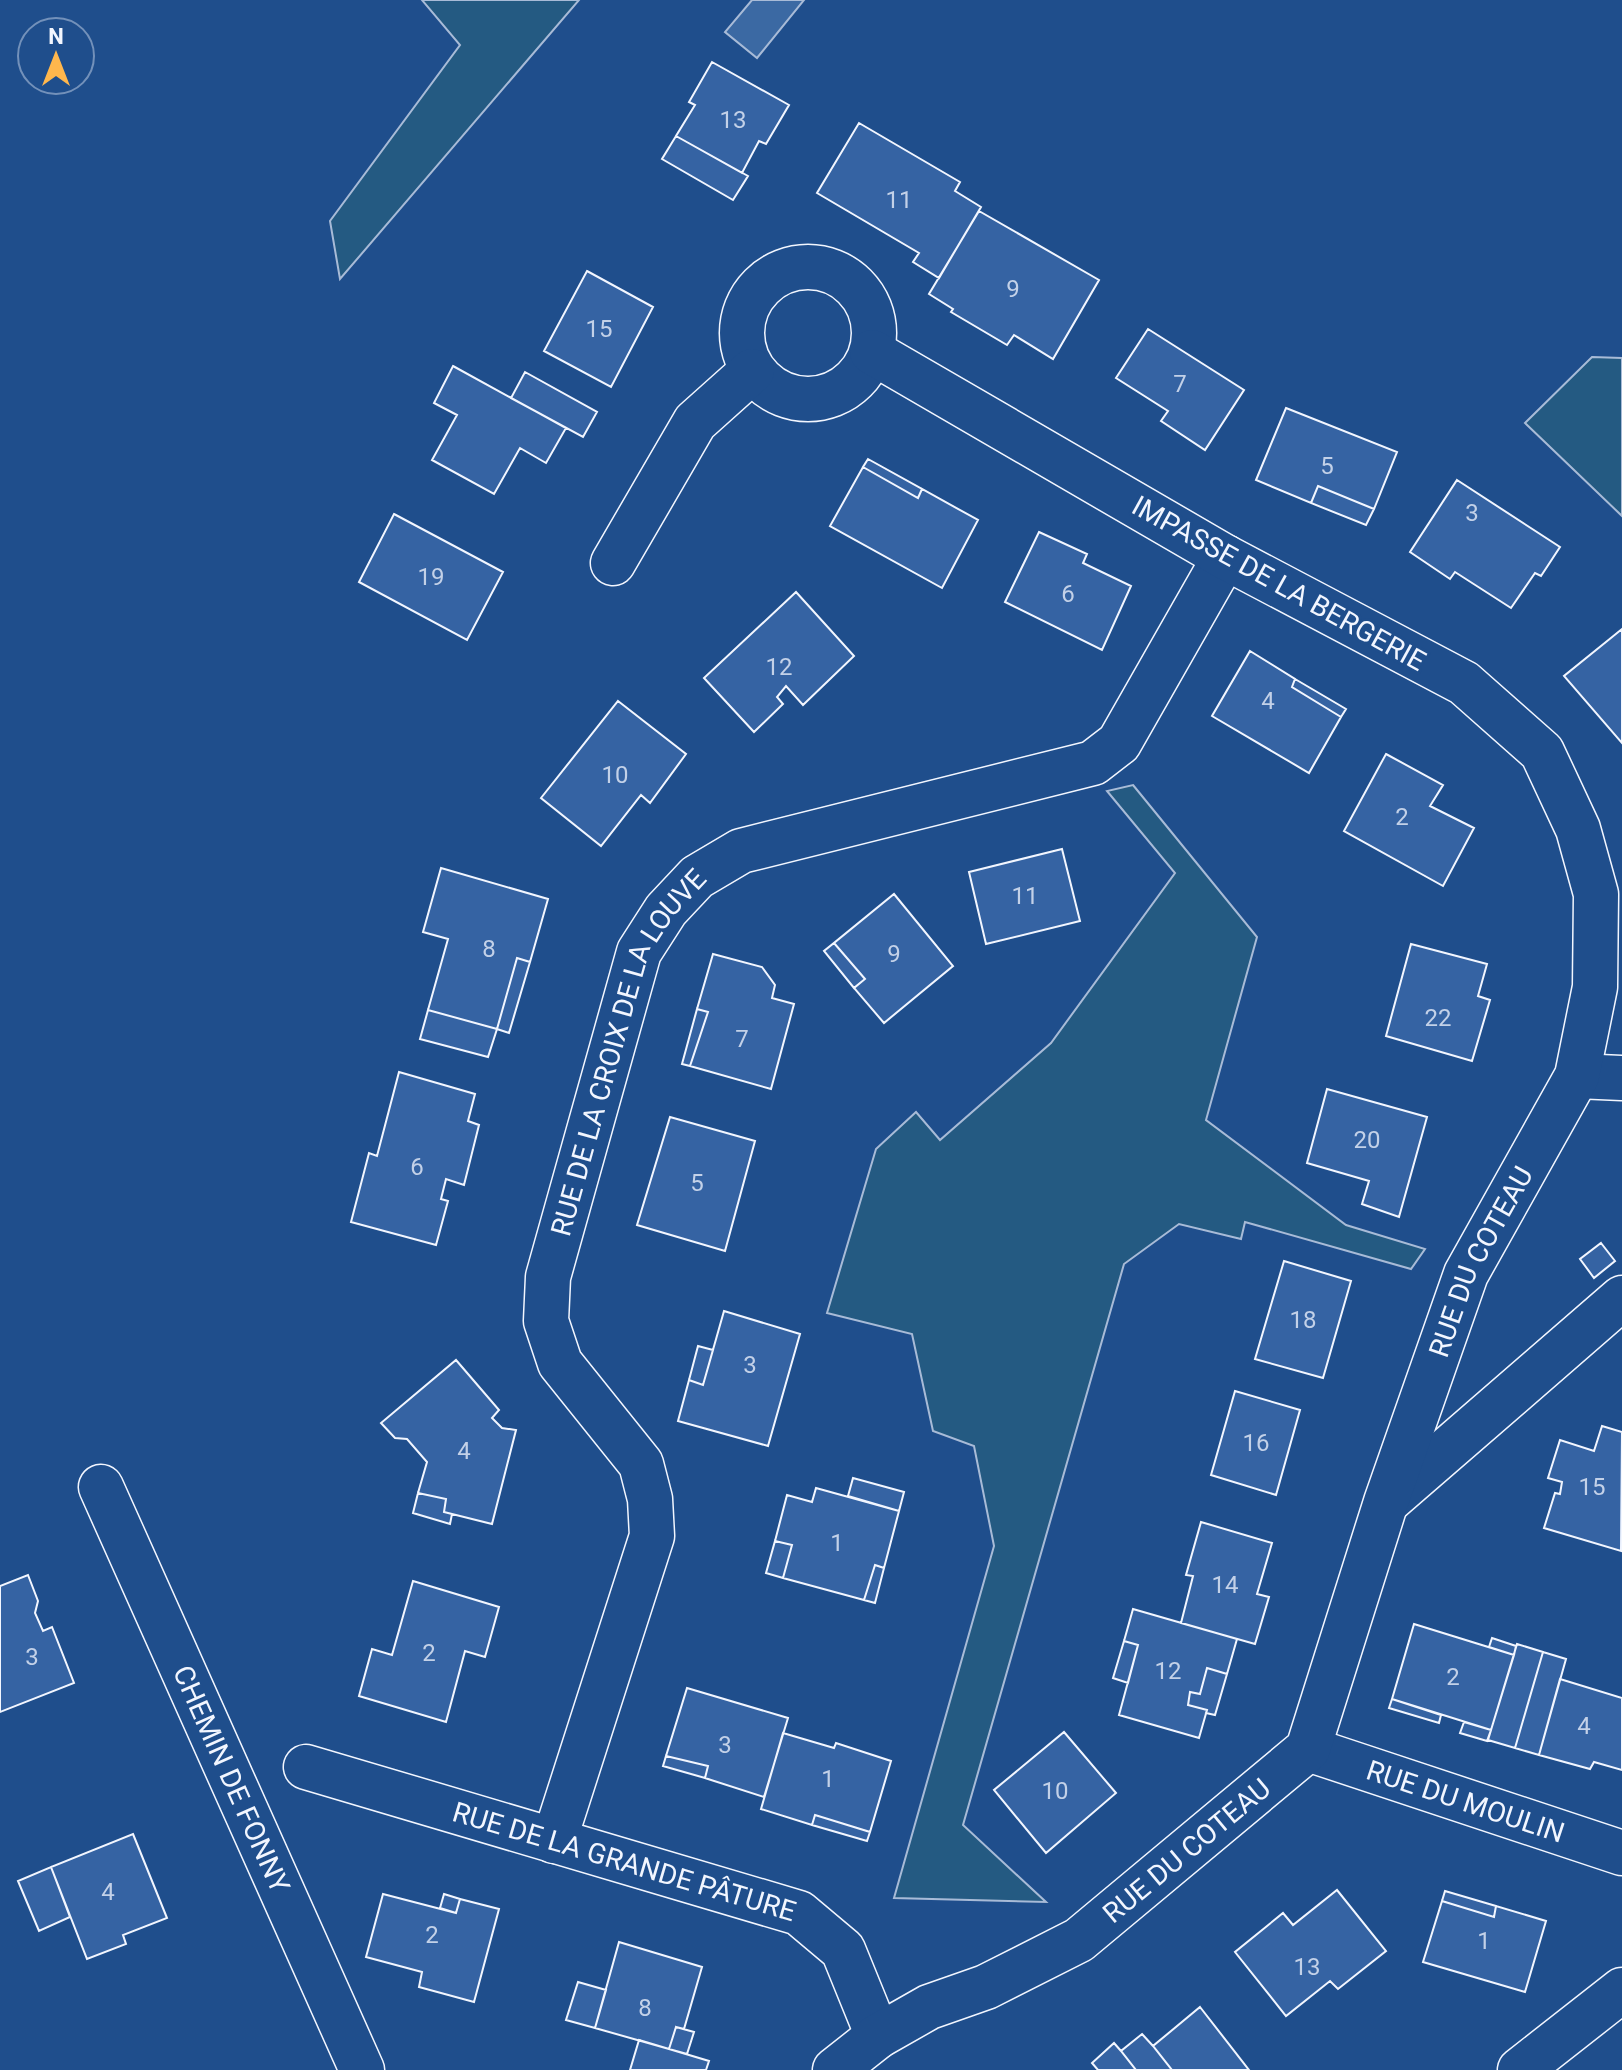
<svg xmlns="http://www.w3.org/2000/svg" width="1622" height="2070" font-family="Roboto,sans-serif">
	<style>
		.green { fill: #245a82; stroke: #a8bbd7; stroke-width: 2 }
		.water { fill: #3b69a3; stroke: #a8bbd7; stroke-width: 2 }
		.building { fill: #3563a3; stroke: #f2f6ff; stroke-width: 2 }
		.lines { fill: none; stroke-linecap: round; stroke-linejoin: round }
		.minor-casing { stroke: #f2f6ff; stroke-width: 47 }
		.minor { stroke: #1f4e8c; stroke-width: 44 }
		.labels { text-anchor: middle; stroke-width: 6; stroke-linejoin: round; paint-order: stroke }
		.number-label { font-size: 24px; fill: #c3d1e8 }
		.street-label { font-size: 28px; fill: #f2f6ff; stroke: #1f4e8c }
	</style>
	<rect width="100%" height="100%" fill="#1f4e8c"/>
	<path class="green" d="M 422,0 L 579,0 L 340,279 L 330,221 L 460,45 Z
		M 1592,357 L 1622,358 L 1622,516 L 1525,423 Z
		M 1133,785 L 1257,937 L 1206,1120 L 1346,1225 L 1425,1249 L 1411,1269 L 1245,1222 L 1241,1239 L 1179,1224 L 1124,1264 L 963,1825 L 1046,1902 L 894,1898 L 994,1546 L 974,1446 L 933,1431 L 912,1334 L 827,1313 L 876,1149 L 916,1112 L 940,1140 L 1051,1043 L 1175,873 L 1107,791 Z"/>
	<path class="water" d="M 752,0 L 804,0 L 757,58 L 725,32 Z"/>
	<path class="building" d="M 712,62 L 789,105 L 766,144 L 759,141 L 742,173 L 676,136 L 695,105 L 689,102 Z
		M 859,123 L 960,182 L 955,191 L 981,207 L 939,278 L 913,262 L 919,253 L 817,193 Z
		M 676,136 L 748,176 L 733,200 L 662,159 Z
		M 979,211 L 1099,280 L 1053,359 L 1014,335 L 1007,345 L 951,312 L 953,309 L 929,294 Z
		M 587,271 L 653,307 L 611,387 L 544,351 Z
		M 1148,329 L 1244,390 L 1205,450 L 1161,421 L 1168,411 L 1116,378 Z
		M 453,366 L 566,428 L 546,463 L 520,448 L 494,494 L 432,460 L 457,415 L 434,403 Z
		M 525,372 L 597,412 L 583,437 L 511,398 Z
		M 1286,408 L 1397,452 L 1374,509 L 1318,486 L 1311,503 L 1256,480 Z
		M 868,459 L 922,489 L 918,498 L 863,467 Z
		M 863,467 L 918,498 L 922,489 L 978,520 L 942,588 L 830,526 Z
		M 1457,480 L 1560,547 L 1541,576 L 1535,573 L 1511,608 L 1455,572 L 1450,579 L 1410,552 Z
		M 1318,486 L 1374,509 L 1366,525 L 1311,503 Z
		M 394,514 L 503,572 L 467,640 L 359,582 Z
		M 1039,532 L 1087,554 L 1083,563 L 1131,586 L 1102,650 L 1005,602 Z
		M 796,592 L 854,656 L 803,705 L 786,686 L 777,697 L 783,704 L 754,732 L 704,678 Z
		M 1622,629 L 1622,743 L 1564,676 Z
		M 1250,651 L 1295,679 L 1292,687 L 1341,717 L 1309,773 L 1212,716 Z
		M 1295,679 L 1346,709 L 1341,717 L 1292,687 Z
		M 618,701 L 686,754 L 650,803 L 641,795 L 601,846 L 541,798 Z
		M 1386,754 L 1443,785 L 1430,806 L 1474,828 L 1443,886 L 1344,831 Z
		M 1062,849 L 1080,921 L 986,944 L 969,872 Z
		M 441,868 L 548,899 L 530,962 L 517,958 L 497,1029 L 428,1010 L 448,939 L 423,932 Z
		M 894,894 L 953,966 L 884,1023 L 854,988 L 865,979 L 834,943 Z
		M 834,943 L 865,979 L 854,988 L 824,951 Z
		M 1411,944 L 1487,964 L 1478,996 L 1490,1000 L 1472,1061 L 1386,1036 Z
		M 713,954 L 762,967 L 775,985 L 772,998 L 794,1004 L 771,1089 L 690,1066 L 708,1012 L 697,1009 Z
		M 517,958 L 530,962 L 509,1033 L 497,1029 Z
		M 697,1009 L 708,1012 L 690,1066 L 682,1064 Z
		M 428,1010 L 497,1029 L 488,1057 L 420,1039 Z
		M 399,1072 L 475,1094 L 468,1121 L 479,1125 L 464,1185 L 446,1179 L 441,1199 L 448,1201 L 436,1245 L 351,1222 L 369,1153 L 377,1156 Z
		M 1327,1089 L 1427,1117 L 1399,1217 L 1362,1204 L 1369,1181 L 1307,1163 Z
		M 670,1117 L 755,1141 L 725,1251 L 637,1225 Z
		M 1601,1243 L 1615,1261 L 1594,1278 L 1580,1259 Z
		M 1284,1261 L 1351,1281 L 1323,1378 L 1255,1359 Z
		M 724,1311 L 800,1334 L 768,1446 L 678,1421 L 689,1380 L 703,1385 Z
		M 698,1346 L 713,1350 L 703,1385 L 689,1380 Z
		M 456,1360 L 499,1410 L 492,1418 L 502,1428 L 516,1430 L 492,1524 L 444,1512 L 446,1499 L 418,1493 L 427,1462 L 407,1439 L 395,1438 L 381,1423 Z
		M 1235,1391 L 1300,1410 L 1276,1495 L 1211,1475 Z
		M 1602,1426 L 1622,1432 L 1621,1551 L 1544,1528 L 1555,1493 L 1560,1494 L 1562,1482 L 1548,1478 L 1560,1440 L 1594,1451 Z
		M 853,1478 L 904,1492 L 899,1511 L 848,1496 Z
		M 816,1488 L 899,1511 L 884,1568 L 875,1565 L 864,1600 L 783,1578 L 792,1545 L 775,1541 L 787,1495 L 812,1502 Z
		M 418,1493 L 446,1499 L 444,1512 L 452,1514 L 450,1524 L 413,1513 Z
		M 1201,1522 L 1272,1543 L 1257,1594 L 1269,1597 L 1255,1644 L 1181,1623 L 1193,1576 L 1186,1575 Z
		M 775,1541 L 792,1545 L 783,1578 L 766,1573 Z
		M 875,1565 L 884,1568 L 875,1603 L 864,1600 Z
		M 28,1575 L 38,1601 L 35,1613 L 43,1631 L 52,1627 L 74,1683 L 0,1712 L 0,1586 Z
		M 413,1581 L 499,1607 L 485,1657 L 465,1651 L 446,1722 L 359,1696 L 372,1649 L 392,1655 Z
		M 1133,1609 L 1237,1639 L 1227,1674 L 1207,1668 L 1200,1694 L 1190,1692 L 1188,1705 L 1207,1710 L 1199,1738 L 1119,1715 L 1138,1645 L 1124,1641 Z
		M 1414,1624 L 1514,1655 L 1491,1730 L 1392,1699 Z
		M 1492,1638 L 1516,1646 L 1514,1655 L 1489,1647 Z
		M 1124,1641 L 1138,1645 L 1128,1683 L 1113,1678 Z
		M 1517,1644 L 1543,1652 L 1515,1748 L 1488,1740 Z
		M 1543,1652 L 1566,1659 L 1539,1755 L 1515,1748 Z
		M 1207,1668 L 1227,1674 L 1215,1715 L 1206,1713 L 1207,1710 L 1188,1705 L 1190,1692 L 1200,1694 Z
		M 1560,1679 L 1622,1698 L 1622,1770 L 1594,1762 L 1590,1769 L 1539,1755 Z
		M 687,1688 L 788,1718 L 764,1797 L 705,1778 L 708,1766 L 666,1756 Z
		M 1392,1699 L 1441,1715 L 1439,1723 L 1389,1708 Z
		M 1464,1722 L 1491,1730 L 1487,1741 L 1460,1733 Z
		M 1064,1732 L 1116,1793 L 1046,1853 L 994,1790 Z
		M 783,1733 L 834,1748 L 836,1743 L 891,1761 L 870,1832 L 815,1815 L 812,1825 L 761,1809 Z
		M 666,1756 L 708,1766 L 705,1778 L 663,1766 Z
		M 815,1815 L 870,1832 L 867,1841 L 812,1825 Z
		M 133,1834 L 167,1918 L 123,1935 L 126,1944 L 87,1959 L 51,1867 Z
		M 51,1867 L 70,1917 L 39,1931 L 18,1881 Z
		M 1337,1890 L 1386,1951 L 1338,1989 L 1330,1981 L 1286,2016 L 1235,1952 L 1283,1913 L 1293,1925 Z
		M 1445,1891 L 1496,1906 L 1494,1917 L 1442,1901 Z
		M 383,1894 L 456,1913 L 460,1899 L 499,1909 L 474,2002 L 419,1987 L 422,1972 L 366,1957 Z
		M 444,1894 L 460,1899 L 456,1913 L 440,1908 Z
		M 1442,1901 L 1494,1917 L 1496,1906 L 1546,1921 L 1525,1992 L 1423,1962 Z
		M 619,1942 L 702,1967 L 684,2029 L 676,2027 L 669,2049 L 595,2028 Z
		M 578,1982 L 606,1990 L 595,2028 L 566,2020 Z
		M 1200,2007 L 1249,2070 L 1172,2070 L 1153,2046 Z
		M 676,2027 L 694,2032 L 687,2054 L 669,2049 Z
		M 1142,2034 L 1153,2046 L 1172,2070 L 1136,2070 L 1121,2051 Z
		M 639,2040 L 709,2061 L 706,2070 L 630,2070 Z
		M 1114,2043 L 1121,2051 L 1136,2070 L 1098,2070 L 1092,2063 Z"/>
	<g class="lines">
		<g class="minor-casing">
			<g id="minor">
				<circle cx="808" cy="333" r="66"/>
				<path d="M 613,563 L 695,422 L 752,371"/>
				<path d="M 1577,1076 L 1622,1078"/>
				<path id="s1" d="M 101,1487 L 362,2070"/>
				<path d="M 1388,1501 L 1622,1298"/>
				<path id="s2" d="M 1308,1749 L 1622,1853"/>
				<path id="s3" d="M 306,1767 L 799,1913 L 843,1950 L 878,2036"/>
				<path id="s4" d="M 554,1841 L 652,1536 L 650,1499 L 641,1464 L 560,1363 L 546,1321 L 548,1277 L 639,952 L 666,910 L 697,877 L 741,851 L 1093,763 L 1119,743 L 1225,557"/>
				<path id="s5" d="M 835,2070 L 878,2036 L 929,2007 L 986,1987 L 1079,1940 L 1308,1749 L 1386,1502 L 1466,1274 L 1577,1076 L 1595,987 L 1596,894 L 1578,829 L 1542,752 L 1464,683 L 1225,557 L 872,352"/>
				<path d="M 1520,2070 L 1622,1990"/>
			</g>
		</g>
		<use href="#minor" class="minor"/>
	</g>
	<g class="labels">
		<g class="number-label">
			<text x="733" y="128">13</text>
			<text x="899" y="208">11</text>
			<text x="1013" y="297">9</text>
			<text x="599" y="337">15</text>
			<text x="1180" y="392">7</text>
			<text x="1327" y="474">5</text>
			<text x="1472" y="521">3</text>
			<text x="431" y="585">19</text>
			<text x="1068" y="602">6</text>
			<text x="779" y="675">12</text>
			<text x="1268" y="709">4</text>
			<text x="615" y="783">10</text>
			<text x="1402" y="825">2</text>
			<text x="1025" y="904">11</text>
			<text x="489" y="957">8</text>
			<text x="894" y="962">9</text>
			<text x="1438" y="1026">22</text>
			<text x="742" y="1047">7</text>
			<text x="1367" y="1148">20</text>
			<text x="417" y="1175">6</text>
			<text x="697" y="1191">5</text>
			<text x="1303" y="1328">18</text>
			<text x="750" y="1373">3</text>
			<text x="1256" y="1451">16</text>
			<text x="464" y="1459">4</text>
			<text x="1592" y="1495">15</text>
			<text x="837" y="1551">1</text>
			<text x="1225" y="1593">14</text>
			<text x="429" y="1661">2</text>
			<text x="32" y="1665">3</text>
			<text x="1168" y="1679">12</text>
			<text x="1453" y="1685">2</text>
			<text x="1584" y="1734">4</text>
			<text x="725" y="1753">3</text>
			<text x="828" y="1787">1</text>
			<text x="1055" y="1799">10</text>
			<text x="108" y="1900">4</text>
			<text x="432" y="1943">2</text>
			<text x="1484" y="1949">1</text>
			<text x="1307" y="1975">13</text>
			<text x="645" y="2016">8</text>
		</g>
		<g class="street-label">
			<text transform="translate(1279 583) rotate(29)" y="10">IMPASSE DE LA BERGERIE</text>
			<text dy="10" stroke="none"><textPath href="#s4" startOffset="852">RUE DE LA CROIX DE LA LOUVE</textPath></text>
			<text dy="10" stroke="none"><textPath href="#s5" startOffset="1094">RUE DU COTEAU</textPath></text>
			<text dy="10" stroke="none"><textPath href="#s1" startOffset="320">CHEMIN DE FONNY</textPath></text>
			<text dy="10" stroke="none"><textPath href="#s2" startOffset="166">RUE DU MOULIN</textPath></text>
			<text dy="10" stroke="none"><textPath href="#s5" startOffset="418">RUE DU COTEAU</textPath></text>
			<text dy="10" stroke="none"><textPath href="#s3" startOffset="332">RUE DE LA GRANDE PÂTURE</textPath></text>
		</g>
	</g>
	<g transform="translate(56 56)"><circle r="38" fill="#1f4e8c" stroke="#7391ba" stroke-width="2"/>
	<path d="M0-6L14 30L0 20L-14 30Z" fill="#ffb74d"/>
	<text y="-12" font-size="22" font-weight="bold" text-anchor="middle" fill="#f2f6ff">N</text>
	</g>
</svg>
